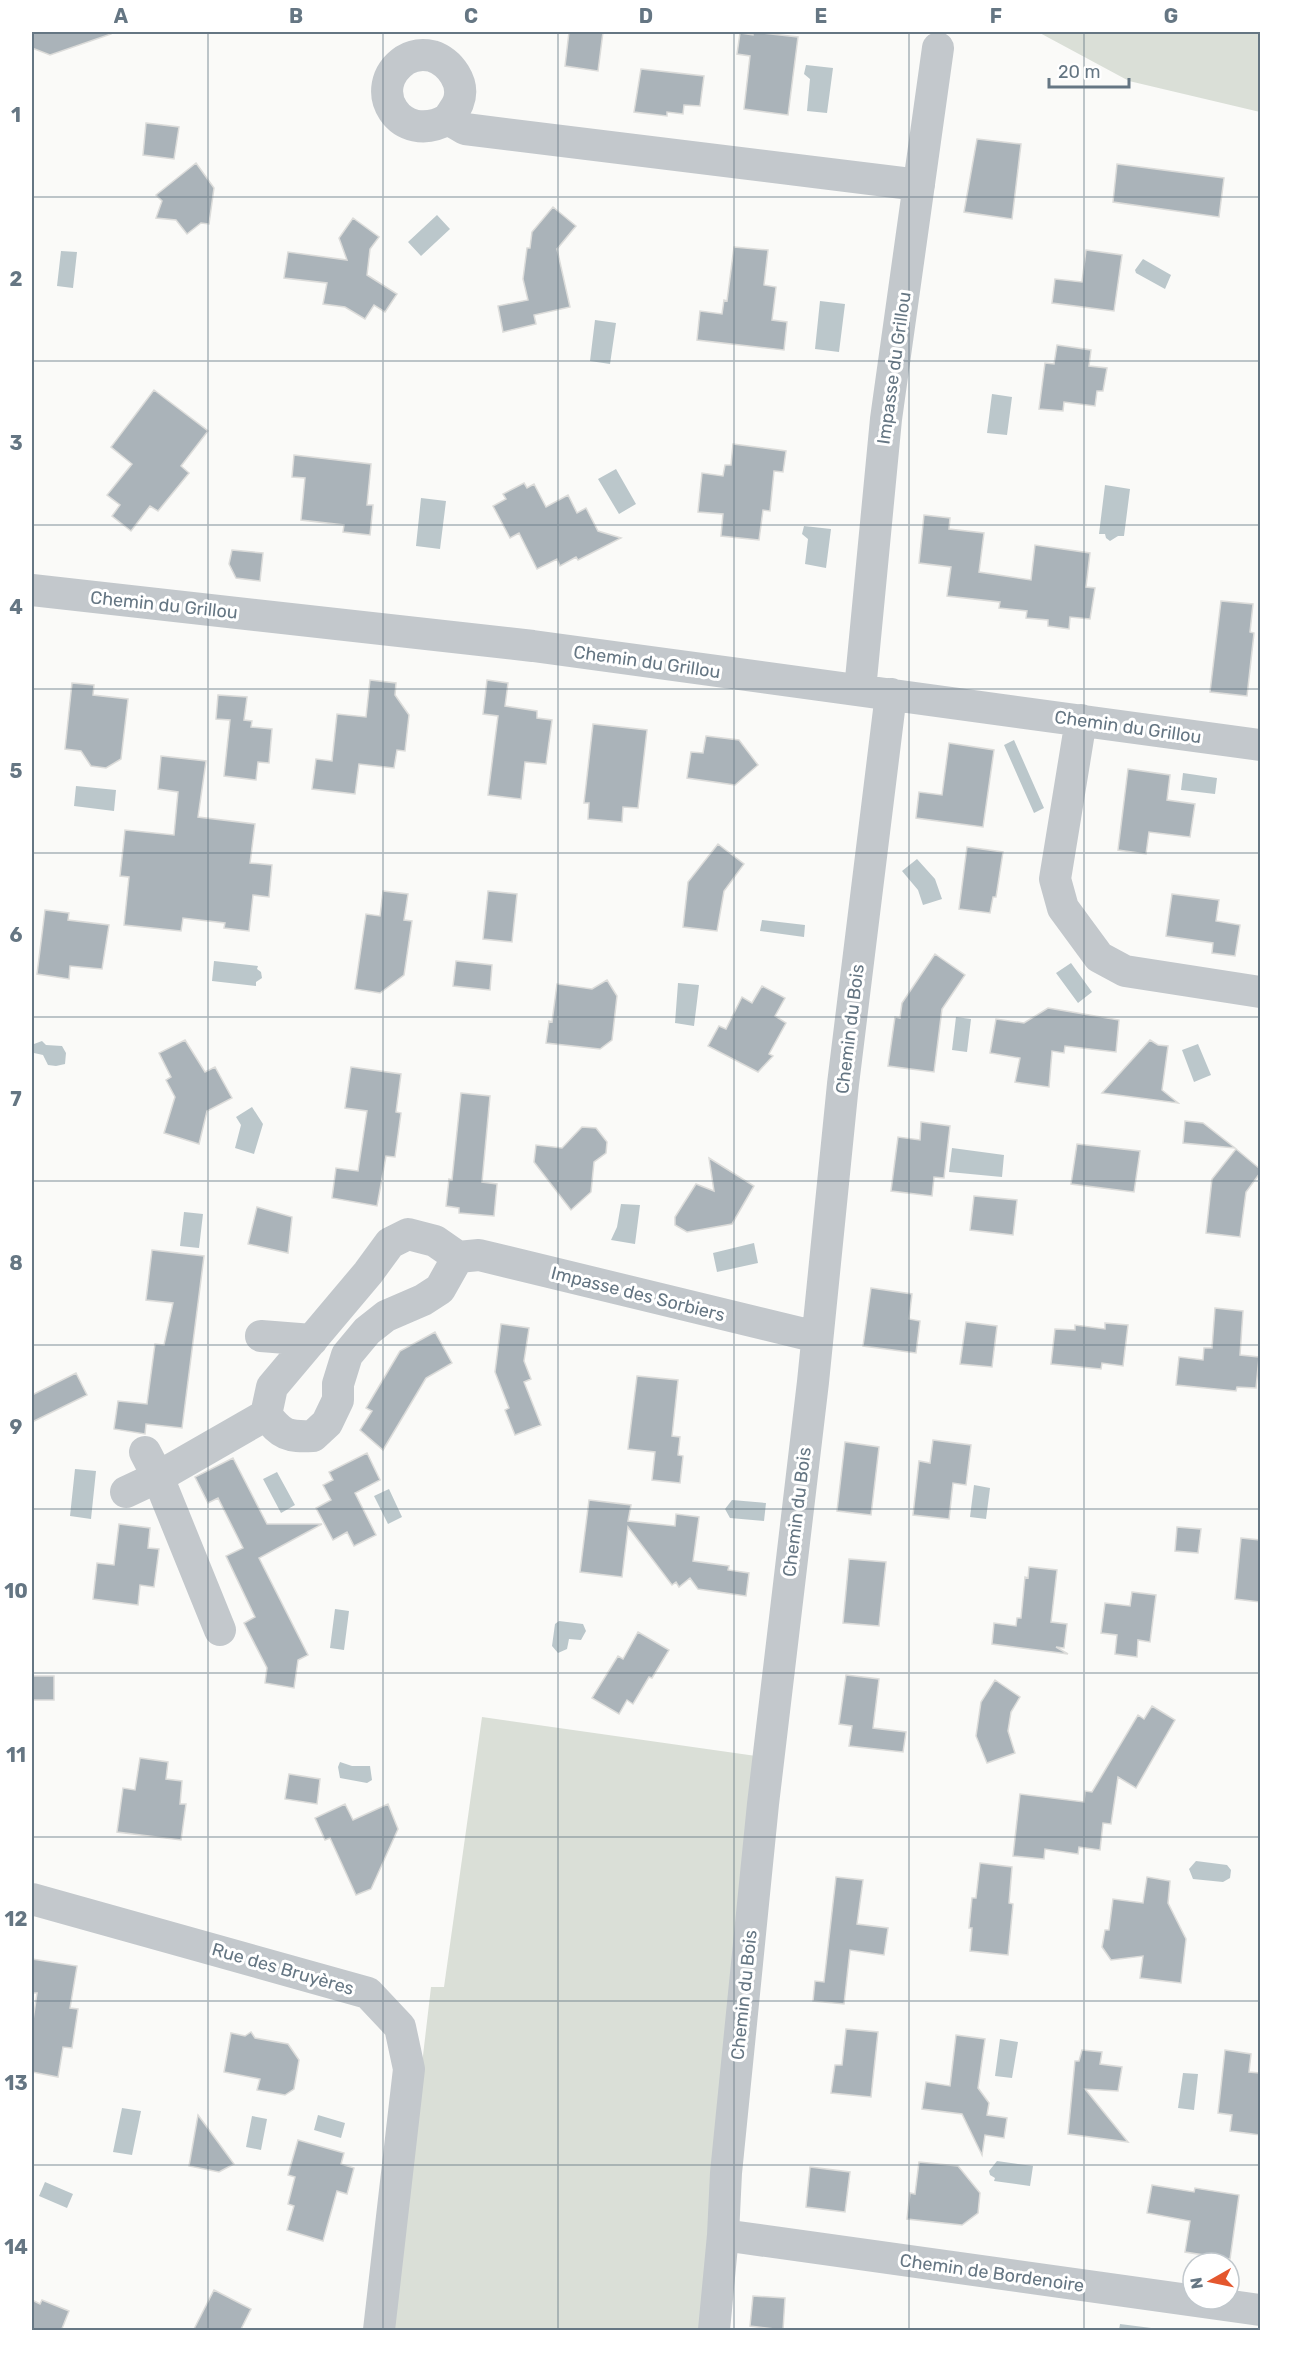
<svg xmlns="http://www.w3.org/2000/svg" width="1292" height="2362" font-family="Rubik,sans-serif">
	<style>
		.green { fill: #dadfd7 }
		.water { fill: #bbc7cb }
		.building { fill: #aab3b9; stroke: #dcdcda; stroke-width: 1.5 }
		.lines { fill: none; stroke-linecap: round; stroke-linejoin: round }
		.street { stroke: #c3c8cc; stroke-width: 32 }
		.grid { fill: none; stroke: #657683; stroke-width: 1.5; stroke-opacity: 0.55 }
		.labels { text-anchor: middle; stroke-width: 6; stroke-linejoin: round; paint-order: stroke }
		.street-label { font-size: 18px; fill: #657683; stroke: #fff }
		.neatline { fill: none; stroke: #657683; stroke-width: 2 }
		.grid-label { font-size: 20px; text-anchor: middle; font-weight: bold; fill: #657683 }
	</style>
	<rect width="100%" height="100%" fill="#fafaf8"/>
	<path class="green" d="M 1038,32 L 1260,32 L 1260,112 L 1129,81 Z
		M 482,1717 L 756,1756 L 704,2330 L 391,2330 L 431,1987 L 444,1987 Z"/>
	<path class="water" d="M 806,65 L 833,68 L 827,113 L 807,111 L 810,79 L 804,74 Z
		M 437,215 L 450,229 L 421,256 L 408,242 Z
		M 61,251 L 77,252 L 73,288 L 57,286 Z
		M 1143,259 L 1171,275 L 1165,289 L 1136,273 L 1135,270 Z
		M 820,301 L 845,304 L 839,352 L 815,349 Z
		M 595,320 L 616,323 L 610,364 L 590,361 Z
		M 992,394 L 1012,397 L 1007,435 L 987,433 Z
		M 616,469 L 636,504 L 619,514 L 598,479 Z
		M 1105,485 L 1130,489 L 1124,536 L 1118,536 L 1110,541 L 1106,538 L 1105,534 L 1099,534 Z
		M 421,498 L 446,501 L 440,549 L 416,546 Z
		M 804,526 L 831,529 L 826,568 L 805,564 L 808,539 L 802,534 Z
		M 1014,740 L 1044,808 L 1034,813 L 1004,745 Z
		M 1183,773 L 1217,778 L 1215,794 L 1181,790 Z
		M 76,786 L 116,790 L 114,811 L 74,806 Z
		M 917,859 L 935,879 L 942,899 L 923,905 L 918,890 L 902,871 Z
		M 762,920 L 805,925 L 804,937 L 760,931 Z
		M 214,961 L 258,966 L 257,969 L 261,972 L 262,978 L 256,982 L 256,986 L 212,981 Z
		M 1071,963 L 1092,992 L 1078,1003 L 1056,973 Z
		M 678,983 L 699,985 L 694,1026 L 675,1023 Z
		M 956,1017 L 971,1019 L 967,1052 L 952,1050 Z
		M 42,1041 L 46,1045 L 62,1046 L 66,1053 L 65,1064 L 56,1066 L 48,1065 L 43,1055 L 34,1053 L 34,1044 Z
		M 1198,1044 L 1211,1075 L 1194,1082 L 1182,1050 Z
		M 252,1107 L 263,1124 L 254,1154 L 235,1148 L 241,1125 L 236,1117 Z
		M 952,1148 L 1004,1155 L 1002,1177 L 949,1172 Z
		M 621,1204 L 640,1205 L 635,1244 L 611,1240 L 617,1227 Z
		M 184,1212 L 203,1214 L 199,1248 L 180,1246 Z
		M 754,1243 L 758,1263 L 717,1272 L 713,1253 Z
		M 75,1469 L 96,1471 L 91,1519 L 70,1516 Z
		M 277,1472 L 295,1505 L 281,1513 L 263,1479 Z
		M 974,1485 L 990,1488 L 986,1519 L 970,1517 Z
		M 389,1489 L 402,1517 L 388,1524 L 374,1496 Z
		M 732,1500 L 766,1503 L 764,1521 L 730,1518 L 725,1509 Z
		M 335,1609 L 349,1611 L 344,1650 L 330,1648 Z
		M 559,1621 L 583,1624 L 586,1631 L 581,1640 L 569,1639 L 567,1649 L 558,1653 L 552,1646 L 555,1624 Z
		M 340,1762 L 352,1766 L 370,1766 L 372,1780 L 367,1783 L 340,1778 L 338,1767 Z
		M 1196,1861 L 1227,1865 L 1231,1870 L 1230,1878 L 1223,1882 L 1193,1879 L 1189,1869 Z
		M 1000,2039 L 1018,2042 L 1012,2078 L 995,2076 Z
		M 1183,2073 L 1198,2074 L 1194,2110 L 1178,2108 Z
		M 122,2108 L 141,2111 L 132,2155 L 113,2152 Z
		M 318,2115 L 345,2123 L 341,2138 L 314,2130 Z
		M 252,2116 L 267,2119 L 261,2150 L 246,2147 Z
		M 997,2161 L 1033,2166 L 1030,2186 L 994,2181 L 995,2178 L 990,2175 L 989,2171 Z
		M 45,2182 L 73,2194 L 67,2208 L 39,2196 Z
		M 1120,2324 L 1159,2329 L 1159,2330 L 1119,2330 Z"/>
	<path class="building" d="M 32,32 L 111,32 L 111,34 L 50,55 L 32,48 Z
		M 569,32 L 603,32 L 598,71 L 565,66 Z
		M 753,32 L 798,37 L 788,115 L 744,109 L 750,56 L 737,54 L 740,33 L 753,35 Z
		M 641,69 L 704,76 L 700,106 L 684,105 L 683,114 L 667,112 L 667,116 L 634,112 Z
		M 146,123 L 179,127 L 174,159 L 143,155 Z
		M 977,139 L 1021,144 L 1012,219 L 964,212 Z
		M 196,163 L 214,188 L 209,224 L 201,223 L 187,234 L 176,220 L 156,218 L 162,201 L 156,195 Z
		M 1117,164 L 1224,178 L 1219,217 L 1113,202 Z
		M 553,207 L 576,226 L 557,249 L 570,307 L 534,315 L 536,324 L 503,332 L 498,306 L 528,300 L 523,279 L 527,248 L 530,248 L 532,232 Z
		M 353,218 L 379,237 L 370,249 L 367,275 L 397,294 L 385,312 L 374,305 L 365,319 L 345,307 L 323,304 L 327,283 L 284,278 L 288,252 L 347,260 L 339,238 Z
		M 734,247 L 768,250 L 764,285 L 776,287 L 772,320 L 787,322 L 784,350 L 697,340 L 700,311 L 722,314 L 724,300 L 727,301 Z
		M 1086,250 L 1122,255 L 1114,311 L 1052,303 L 1055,279 L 1082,282 Z
		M 1057,345 L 1091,350 L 1089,366 L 1107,368 L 1103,391 L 1097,391 L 1095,406 L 1064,402 L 1063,411 L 1039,409 L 1045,363 L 1054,364 Z
		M 154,390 L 208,431 L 181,466 L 189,473 L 158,511 L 150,506 L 131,531 L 112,516 L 120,505 L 107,495 L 132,464 L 111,447 Z
		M 733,444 L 786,451 L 783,472 L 774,471 L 770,511 L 763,510 L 759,540 L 721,536 L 723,514 L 698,512 L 702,473 L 723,476 L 725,465 L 731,465 Z
		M 294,455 L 371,464 L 367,505 L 373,505 L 370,535 L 343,532 L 344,525 L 301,520 L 305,478 L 292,477 Z
		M 524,483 L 527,488 L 534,484 L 546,507 L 568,495 L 577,513 L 586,508 L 598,531 L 621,538 L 578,560 L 576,557 L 560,566 L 557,559 L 537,569 L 519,533 L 510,538 L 493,506 L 506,499 L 503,494 Z
		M 924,515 L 950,518 L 949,529 L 984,533 L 979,572 L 1031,580 L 1035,545 L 1090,553 L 1086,587 L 1095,588 L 1090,619 L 1070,617 L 1069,629 L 1048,626 L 1048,620 L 1026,618 L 1027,611 L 999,608 L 1000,602 L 947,596 L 951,567 L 919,563 Z
		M 232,550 L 263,553 L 260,581 L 236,578 L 229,564 Z
		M 1221,601 L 1253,604 L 1250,632 L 1254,633 L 1247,696 L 1210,692 Z
		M 370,680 L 396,683 L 395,695 L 409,715 L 405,751 L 397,750 L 394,768 L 359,764 L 355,794 L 312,789 L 316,759 L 332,761 L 337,714 L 366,717 Z
		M 487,680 L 508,683 L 505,706 L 537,711 L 537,718 L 552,720 L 546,764 L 525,762 L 521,799 L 488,795 L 498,716 L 483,714 Z
		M 72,683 L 94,685 L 93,695 L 128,699 L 121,759 L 106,768 L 91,766 L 81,751 L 65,749 Z
		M 218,695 L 247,697 L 244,720 L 252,721 L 251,727 L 272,729 L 269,763 L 258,762 L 256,780 L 224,776 L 230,720 L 216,719 Z
		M 593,724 L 647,730 L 638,808 L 623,807 L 622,822 L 588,819 L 589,803 L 584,803 Z
		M 706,736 L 739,740 L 758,765 L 735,785 L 687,778 L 691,752 L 703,753 Z
		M 949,743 L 994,750 L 983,827 L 916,818 L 919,792 L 942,795 Z
		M 161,756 L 206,761 L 198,817 L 255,824 L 250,863 L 272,865 L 269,897 L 253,895 L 249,931 L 224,928 L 225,923 L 183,918 L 181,931 L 124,925 L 129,877 L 120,876 L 125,830 L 174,835 L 178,792 L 158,789 Z
		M 1128,769 L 1170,775 L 1167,800 L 1195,804 L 1190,837 L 1149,832 L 1146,854 L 1118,850 Z
		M 718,844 L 744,864 L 724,891 L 717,931 L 683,927 L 688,882 Z
		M 967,847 L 1003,852 L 996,897 L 993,897 L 990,913 L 959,909 Z
		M 383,891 L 408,894 L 404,920 L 412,921 L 404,975 L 380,993 L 355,989 L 366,914 L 380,916 Z
		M 488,891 L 517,894 L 512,942 L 483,939 Z
		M 1172,894 L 1219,900 L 1216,921 L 1240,925 L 1235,956 L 1212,953 L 1213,943 L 1166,936 Z
		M 45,910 L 69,913 L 68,920 L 109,925 L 102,969 L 70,966 L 69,979 L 37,974 Z
		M 935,954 L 965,975 L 942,1009 L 934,1072 L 888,1066 L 895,1017 L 900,1018 L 902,1003 Z
		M 456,961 L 492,965 L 490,990 L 453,986 Z
		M 607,980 L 617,996 L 612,1040 L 600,1049 L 546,1043 L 549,1021 L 552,1022 L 557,984 L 592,989 Z
		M 762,986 L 785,998 L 775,1016 L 786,1023 L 769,1054 L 773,1056 L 758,1072 L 708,1046 L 719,1026 L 726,1029 L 742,997 L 752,1003 Z
		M 1048,1008 L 1119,1020 L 1116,1052 L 1065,1046 L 1064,1053 L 1052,1051 L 1049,1087 L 1015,1082 L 1020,1058 L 990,1053 L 996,1019 L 1024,1023 Z
		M 185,1040 L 205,1072 L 215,1067 L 232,1098 L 207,1111 L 199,1144 L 164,1133 L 175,1097 L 166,1080 L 171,1077 L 159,1053 Z
		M 1150,1040 L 1158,1045 L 1168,1046 L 1162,1090 L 1178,1103 L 1102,1093 Z
		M 351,1067 L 401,1074 L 396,1112 L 401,1113 L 395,1157 L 386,1156 L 377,1206 L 332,1198 L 336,1168 L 358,1171 L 367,1111 L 345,1108 Z
		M 461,1093 L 490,1096 L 482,1182 L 497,1184 L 494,1216 L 459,1213 L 459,1208 L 446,1206 L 449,1179 L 452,1180 Z
		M 1185,1121 L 1203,1123 L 1235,1148 L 1183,1143 Z
		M 921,1122 L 950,1126 L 944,1178 L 934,1177 L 932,1196 L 891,1191 L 898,1137 L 920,1140 Z
		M 582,1127 L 596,1128 L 607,1142 L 606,1153 L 594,1162 L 591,1192 L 571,1210 L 534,1162 L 536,1145 L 562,1148 Z
		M 1077,1144 L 1140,1151 L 1134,1192 L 1071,1184 Z
		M 1236,1149 L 1260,1169 L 1260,1173 L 1246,1192 L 1240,1237 L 1206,1233 L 1212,1179 Z
		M 709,1158 L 754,1186 L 732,1224 L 687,1232 L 675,1225 L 675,1217 L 696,1184 L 714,1191 Z
		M 974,1196 L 1017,1200 L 1013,1235 L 970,1230 Z
		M 257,1207 L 292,1217 L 288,1253 L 248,1244 Z
		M 152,1250 L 204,1256 L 182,1428 L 146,1424 L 145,1434 L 114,1429 L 118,1401 L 147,1404 L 155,1344 L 164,1345 L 173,1303 L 146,1300 Z
		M 871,1288 L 912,1294 L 909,1319 L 920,1321 L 916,1353 L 863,1346 Z
		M 1215,1308 L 1243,1311 L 1240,1355 L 1259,1357 L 1256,1388 L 1237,1387 L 1236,1391 L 1176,1385 L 1179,1357 L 1203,1360 L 1204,1348 L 1212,1348 Z
		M 966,1322 L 997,1326 L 992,1367 L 960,1364 Z
		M 1105,1323 L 1128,1325 L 1123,1366 L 1102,1363 L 1101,1369 L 1051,1364 L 1055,1329 L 1075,1330 L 1075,1325 L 1105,1329 Z
		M 501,1324 L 529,1328 L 524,1361 L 531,1379 L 524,1382 L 541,1425 L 515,1435 L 505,1410 L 509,1408 L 495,1372 Z
		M 435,1332 L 452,1363 L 426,1378 L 383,1450 L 360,1430 L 372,1411 L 366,1408 L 400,1351 Z
		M 76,1373 L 87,1395 L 32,1422 L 32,1395 Z
		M 637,1376 L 678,1380 L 672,1436 L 680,1437 L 678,1455 L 683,1456 L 680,1483 L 652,1480 L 655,1452 L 628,1449 Z
		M 933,1440 L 971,1445 L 966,1485 L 953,1483 L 949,1519 L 913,1515 L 919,1461 L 930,1463 Z
		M 845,1442 L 879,1447 L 871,1515 L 837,1511 Z
		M 367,1453 L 380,1480 L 355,1493 L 376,1535 L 354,1546 L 347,1532 L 333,1540 L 316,1508 L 331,1500 L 323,1485 L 333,1480 L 329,1472 Z
		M 233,1458 L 267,1524 L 322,1524 L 259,1558 L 308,1655 L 298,1660 L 294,1688 L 265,1683 L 267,1668 L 244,1623 L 255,1617 L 226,1556 L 243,1548 L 218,1498 L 208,1503 L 195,1477 Z
		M 589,1500 L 631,1505 L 628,1521 L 675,1526 L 676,1514 L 699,1517 L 693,1561 L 729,1566 L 728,1570 L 749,1573 L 746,1596 L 698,1589 L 690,1578 L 679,1587 L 676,1582 L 672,1585 L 628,1527 L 622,1577 L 580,1572 Z
		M 119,1524 L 150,1528 L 148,1548 L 159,1549 L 154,1587 L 140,1585 L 138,1605 L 93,1599 L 97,1563 L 114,1565 Z
		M 1177,1527 L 1201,1529 L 1198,1553 L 1175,1551 Z
		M 1241,1538 L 1260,1540 L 1260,1602 L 1235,1599 Z
		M 849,1559 L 886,1562 L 879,1626 L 843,1623 Z
		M 1029,1567 L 1057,1570 L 1051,1622 L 1067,1624 L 1064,1648 L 1056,1647 L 1068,1654 L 992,1644 L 994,1623 L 1016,1626 L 1017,1618 L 1021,1618 L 1025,1577 L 1028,1578 Z
		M 1132,1592 L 1156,1595 L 1150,1642 L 1138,1640 L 1137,1657 L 1115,1654 L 1117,1635 L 1101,1633 L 1105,1603 L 1130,1606 Z
		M 638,1632 L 669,1650 L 652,1678 L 649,1677 L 633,1704 L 627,1700 L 619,1714 L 592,1698 L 618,1656 L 623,1659 Z
		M 846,1675 L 879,1679 L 873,1728 L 906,1732 L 903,1752 L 849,1746 L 852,1726 L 839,1724 Z
		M 32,1676 L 54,1676 L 54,1700 L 32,1700 Z
		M 995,1680 L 1020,1697 L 1011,1712 L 1008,1731 L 1015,1753 L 987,1763 L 976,1736 L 981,1702 Z
		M 1152,1706 L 1175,1720 L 1136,1788 L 1118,1777 L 1111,1824 L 1103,1823 L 1100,1850 L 1079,1847 L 1078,1854 L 1045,1849 L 1044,1859 L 1013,1856 L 1020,1794 L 1084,1802 L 1085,1791 L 1092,1792 L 1138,1715 L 1144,1719 Z
		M 140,1758 L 168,1762 L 166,1779 L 182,1781 L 180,1804 L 186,1804 L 181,1840 L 117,1832 L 123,1788 L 135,1790 Z
		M 289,1774 L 320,1779 L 317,1804 L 285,1799 Z
		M 345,1804 L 353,1820 L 388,1804 L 398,1829 L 371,1889 L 356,1895 L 330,1838 L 325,1840 L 315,1818 Z
		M 980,1863 L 1012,1867 L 1009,1903 L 1013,1904 L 1008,1955 L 970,1951 L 972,1928 L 969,1928 L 972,1898 L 976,1898 Z
		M 836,1877 L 863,1880 L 857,1924 L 888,1928 L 884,1955 L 850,1950 L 844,2004 L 813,2001 L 815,1981 L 824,1982 Z
		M 1147,1877 L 1170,1881 L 1168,1903 L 1186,1939 L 1181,1983 L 1140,1978 L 1143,1956 L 1111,1960 L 1102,1947 L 1105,1930 L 1109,1930 L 1113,1899 L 1143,1903 Z
		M 32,1959 L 77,1966 L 70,2008 L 78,2009 L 72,2048 L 63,2047 L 58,2077 L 32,2072 L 32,2027 L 37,1993 L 32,1993 Z
		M 846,2029 L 878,2032 L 871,2097 L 831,2093 L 835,2065 L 842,2065 Z
		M 251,2032 L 255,2038 L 288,2044 L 299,2060 L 294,2089 L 285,2095 L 257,2090 L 260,2079 L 224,2072 L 231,2033 L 245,2036 Z
		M 956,2035 L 985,2039 L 978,2088 L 989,2103 L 987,2115 L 1007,2118 L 1004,2138 L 985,2135 L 982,2155 L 962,2114 L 922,2109 L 926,2082 L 950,2086 Z
		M 1082,2050 L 1102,2052 L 1100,2064 L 1122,2067 L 1118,2091 L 1085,2089 L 1128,2142 L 1068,2134 L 1075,2061 L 1079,2061 Z
		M 1225,2050 L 1251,2054 L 1249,2072 L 1260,2073 L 1260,2135 L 1230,2131 L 1232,2115 L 1218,2113 Z
		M 198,2115 L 223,2149 L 234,2164 L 219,2172 L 189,2166 Z
		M 298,2140 L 344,2153 L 341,2164 L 354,2168 L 347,2194 L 337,2191 L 323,2241 L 287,2230 L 294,2206 L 288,2204 L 295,2177 L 288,2175 Z
		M 919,2162 L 958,2166 L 980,2193 L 978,2213 L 962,2225 L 907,2219 L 910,2193 L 915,2194 Z
		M 810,2167 L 850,2172 L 845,2212 L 806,2207 Z
		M 1152,2185 L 1194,2192 L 1195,2188 L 1239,2195 L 1230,2259 L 1185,2252 L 1190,2221 L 1147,2213 Z
		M 214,2290 L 251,2309 L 240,2331 L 193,2331 Z
		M 753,2296 L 785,2298 L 783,2330 L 750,2326 Z
		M 32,2300 L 40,2304 L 42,2300 L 69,2311 L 61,2331 L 32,2331 Z"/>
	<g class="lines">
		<path class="street" d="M 448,119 C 400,147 364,88 405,60 C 413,55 423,54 432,56 C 450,62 466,83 458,103 C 456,108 451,114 448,119 L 465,129 L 919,185
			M 32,590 L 533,646 L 1260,745
			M 860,690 L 886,419 L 938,48
			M 1081,720 L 1055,879 L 1063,908 L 1099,957 L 1125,971 L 1260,992
			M 458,1257 L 479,1255 L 817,1337
			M 261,1336 L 312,1340
			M 126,1492 L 158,1477 L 145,1452
			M 220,1630 L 158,1477 L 266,1415 L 272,1387 L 368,1273 L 390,1243 L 408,1234 L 435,1241 L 458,1257 L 440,1289 L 423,1300 L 386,1316 L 367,1331 L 347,1355 L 338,1384 L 338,1400 L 327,1423 L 313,1436 C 287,1437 282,1435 266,1415
			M 32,1899 L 368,1993 L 400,2027 L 409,2069 L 379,2330
			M 723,2235 L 1260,2310
			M 714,2330 L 723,2235 L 726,2173 L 763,1804 L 813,1382 L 843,1084 L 891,694"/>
	</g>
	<path class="grid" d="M 208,32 L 208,2330M 383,32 L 383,2330M 558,32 L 558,2330M 734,32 L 734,2330M 909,32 L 909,2330M 1084,32 L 1084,2330M 32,197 L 1260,197M 32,361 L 1260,361M 32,525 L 1260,525M 32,689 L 1260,689M 32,853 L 1260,853M 32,1017 L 1260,1017M 32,1181 L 1260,1181M 32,1345 L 1260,1345M 32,1509 L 1260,1509M 32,1673 L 1260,1673M 32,1837 L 1260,1837M 32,2001 L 1260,2001M 32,2165 L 1260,2165"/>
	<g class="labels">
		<g class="street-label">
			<text transform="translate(894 368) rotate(-82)" y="6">Impasse du Grillou</text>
			<text transform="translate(164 605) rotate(6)" y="6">Chemin du Grillou</text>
			<text transform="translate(647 662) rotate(8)" y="6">Chemin du Grillou</text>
			<text transform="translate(1128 727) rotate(8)" y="6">Chemin du Grillou</text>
			<text transform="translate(850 1029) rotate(-83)" y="6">Chemin du Bois</text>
			<text transform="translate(638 1294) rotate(14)" y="6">Impasse des Sorbiers</text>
			<text transform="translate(797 1512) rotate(-83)" y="6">Chemin du Bois</text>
			<text transform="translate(283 1969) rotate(16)" y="6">Rue des Bruyères</text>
			<text transform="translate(744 1995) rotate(-84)" y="6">Chemin du Bois</text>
			<text transform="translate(992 2273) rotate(8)" y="6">Chemin de Bordenoire</text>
		</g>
	</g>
	<rect width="1292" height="2362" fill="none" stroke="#ffffff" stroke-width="66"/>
	<g transform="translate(1211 2281) rotate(261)"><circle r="28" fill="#ffffff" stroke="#c1c8cd" stroke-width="1.5"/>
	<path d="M0-4.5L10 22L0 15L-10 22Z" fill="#e4572e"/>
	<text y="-9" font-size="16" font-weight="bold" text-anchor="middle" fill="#657683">N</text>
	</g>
	<path d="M1049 78v9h80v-9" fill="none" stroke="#657683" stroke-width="3"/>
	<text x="1058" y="78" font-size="18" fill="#657683" stroke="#ffffff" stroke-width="4.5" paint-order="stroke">20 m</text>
	<rect x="33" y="33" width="1226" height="2296" class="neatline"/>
	<g class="grid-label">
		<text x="121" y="23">A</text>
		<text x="296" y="23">B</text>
		<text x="471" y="23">C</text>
		<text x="646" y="23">D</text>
		<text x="821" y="23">E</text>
		<text x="996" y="23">F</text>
		<text x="1171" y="23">G</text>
		<text x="16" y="122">1</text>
		<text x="16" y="286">2</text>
		<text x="16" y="450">3</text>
		<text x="16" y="614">4</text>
		<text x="16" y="778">5</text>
		<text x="16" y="942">6</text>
		<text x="16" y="1106">7</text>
		<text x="16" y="1270">8</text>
		<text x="16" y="1434">9</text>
		<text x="16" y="1598">10</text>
		<text x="16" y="1762">11</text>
		<text x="16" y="1926">12</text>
		<text x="16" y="2090">13</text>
		<text x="16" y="2254">14</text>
	</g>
</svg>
